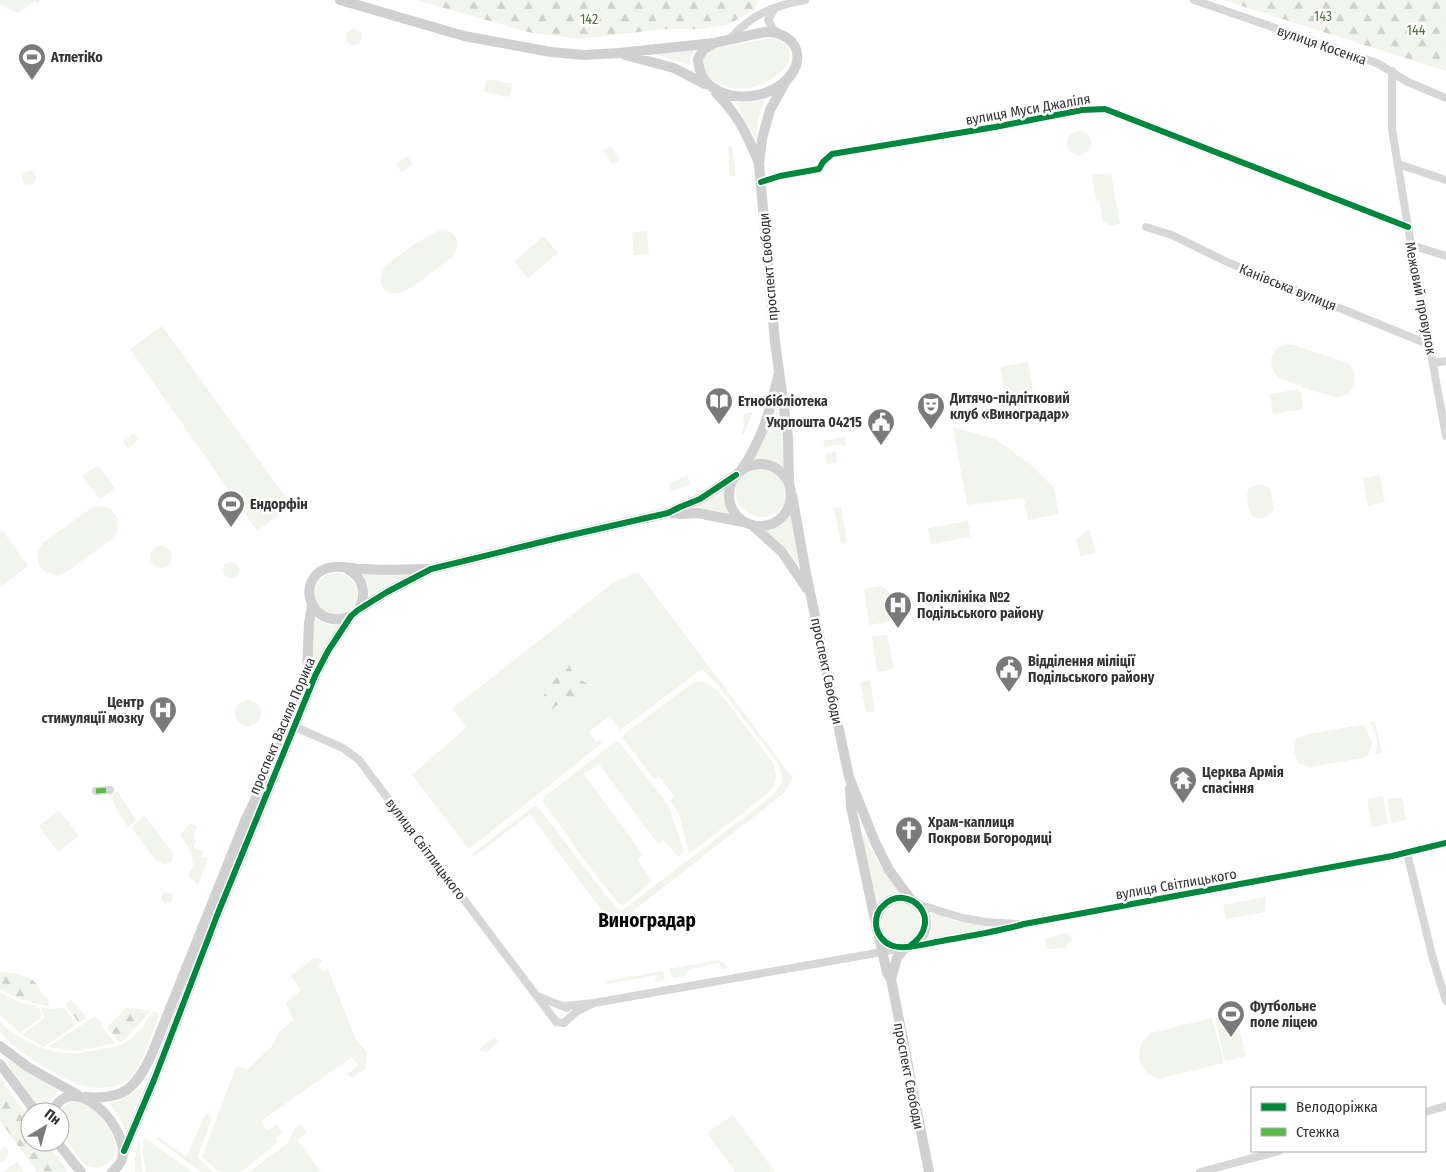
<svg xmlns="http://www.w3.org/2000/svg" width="1446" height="1172" font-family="'Fira Sans Condensed',sans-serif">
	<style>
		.green { fill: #f1f5ed }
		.forest { fill: url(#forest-firs) }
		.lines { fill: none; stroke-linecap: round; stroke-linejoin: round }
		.street { stroke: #d7d7d7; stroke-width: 8 }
		.secondary { stroke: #d0d0d0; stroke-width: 10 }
		.quiet { stroke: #58b947; stroke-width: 5; stroke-dasharray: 10 5; stroke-linecap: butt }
		.cycleway-casing { stroke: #fff; stroke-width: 9 }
		.cycleway { stroke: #00873e; stroke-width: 6 }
		.labels { text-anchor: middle; stroke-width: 5; stroke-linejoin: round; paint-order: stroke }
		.park-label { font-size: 14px; fill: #56703f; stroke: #fff }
		.street-label { font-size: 14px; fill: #333; stroke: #fff }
		.poi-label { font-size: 14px; font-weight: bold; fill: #333; stroke: #fff; text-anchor: start }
		.district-label { font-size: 19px; font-weight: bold; fill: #000; stroke: #fff }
	</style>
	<defs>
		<pattern id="forest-firs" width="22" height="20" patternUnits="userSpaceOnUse" patternTransform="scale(1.25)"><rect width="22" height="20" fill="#f1f5ed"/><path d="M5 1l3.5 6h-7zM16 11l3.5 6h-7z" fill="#cfd2cc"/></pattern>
	</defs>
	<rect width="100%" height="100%" fill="#fff"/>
	<path class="green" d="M 0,0 L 40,0 L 37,3 L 35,1 L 18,13 L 0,4 Z
		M346 37a8 8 0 1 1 16 0a8 8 0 1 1-16 0Z
		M 771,38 C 822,48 761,105 719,84 C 714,81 706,77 704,71 C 701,61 705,54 713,49 Z
		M 695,48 L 691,55 L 690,65 L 654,54 Z
		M 487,79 L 513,84 L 509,97 L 484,92 Z
		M 765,99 L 758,120 L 756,139 L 735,102 L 751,102 Z
		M1067 143a12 12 0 1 1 24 0a12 12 0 1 1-24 0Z
		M 610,146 L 620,159 L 613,165 L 603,151 Z
		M 728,146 L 732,146 L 736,176 L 730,176 Z
		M 407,156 L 413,164 L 402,173 L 396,165 Z
		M22 178a7 7 0 1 1 14 0a7 7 0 1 1-14 0Z
		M 1111,173 L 1120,224 L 1108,226 L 1107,222 L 1103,223 L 1099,200 L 1096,201 L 1092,175 Z
		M 444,229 C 459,234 462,247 451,258 C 439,266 412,290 400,293 C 395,294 389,293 385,290 C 379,285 379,275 384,269 C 391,259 432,231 444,229 Z
		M 647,231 L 649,254 L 634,255 L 632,232 Z
		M 544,236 L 558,253 L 528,278 L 514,261 Z
		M 162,326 L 292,506 L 257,531 L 130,349 Z
		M 1286,344 L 1293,345 L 1348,363 C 1354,369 1357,376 1354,384 C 1352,391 1345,397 1337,397 C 1327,396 1287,382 1278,377 C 1266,364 1270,350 1286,344 Z
		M 1028,362 L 1033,389 L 1005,394 L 1000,367 Z
		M 1300,389 L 1303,409 L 1273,414 L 1270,394 Z
		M 779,401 L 786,472 C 778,463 768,458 755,461 L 754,458 L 764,441 Z
		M 753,412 L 743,435 L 741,434 L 744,427 L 743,414 Z
		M 953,427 L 995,439 L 1031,465 L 1054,488 L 1059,514 L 1028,520 L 1024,498 L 967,505 Z
		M 134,433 L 139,439 L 128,448 L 123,442 Z
		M 845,437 L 846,445 L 843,446 L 842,444 L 824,447 L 823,441 Z
		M 836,452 L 837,463 L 827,464 L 825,454 Z
		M 98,465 L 115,488 L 100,499 L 82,476 Z
		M736 491a26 26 0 1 1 52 0a26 26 0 1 1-52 0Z
		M 687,475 L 691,485 L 671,491 L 669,484 Z
		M 1380,475 L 1385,502 L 1368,506 L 1363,478 Z
		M 728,484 C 724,496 726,503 731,515 L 689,511 L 688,507 Z
		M 1259,484 L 1270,488 L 1274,509 C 1269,518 1263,519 1253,517 C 1248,509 1245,497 1249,488 Z
		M 97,506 L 110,508 L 118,519 L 117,532 L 113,538 L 65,573 L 57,575 L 45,572 C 36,563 34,553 43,543 L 91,508 Z
		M 841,507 L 847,543 L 841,544 L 834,508 Z
		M 790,512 L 804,575 L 788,550 L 766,531 L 767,529 L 778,525 Z
		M 968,521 L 971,537 L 931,544 L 928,528 Z
		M 1090,529 L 1095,553 L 1080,556 L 1076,540 L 1085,531 Z
		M 2,530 L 28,566 L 2,586 L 0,583 L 0,532 Z
		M150 557a11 11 0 1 1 22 0a11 11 0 1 1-22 0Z
		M223 570a8 8 0 1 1 16 0a8 8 0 1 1-16 0Z
		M 415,571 L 369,596 L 368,586 L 361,573 L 374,575 Z
		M 638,572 L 793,778 L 784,793 L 624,918 L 618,918 L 605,915 L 530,814 L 474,857 L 472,854 L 534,806 L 537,806 L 616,908 L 621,910 L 624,909 L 771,797 C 784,783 784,779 777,762 L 716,683 L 702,669 L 620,730 L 609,716 L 589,732 L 596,742 L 599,740 L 602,743 L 469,849 L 412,775 L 466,728 L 453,708 L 614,582 Z
		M315 594a21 21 0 1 1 42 0a21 21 0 1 1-42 0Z
		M 881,586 L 888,591 L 892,621 L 869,625 L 864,589 Z
		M 315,618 L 327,625 L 339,624 L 309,676 Z
		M 887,635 L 894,669 L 877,672 L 872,636 Z
		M 870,680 L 875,711 L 866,713 L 860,682 Z
		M 699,681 L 707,683 L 720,693 L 773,763 C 778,776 777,785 766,795 L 689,854 L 679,813 L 670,800 L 674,796 L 659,776 L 654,779 L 623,738 L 624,734 L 693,683 Z
		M235 713a13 13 0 1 1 26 0a13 13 0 1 1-26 0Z
		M 1375,721 L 1381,750 L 1381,753 L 1375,755 C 1379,742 1377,732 1369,722 Z
		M 1361,725 L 1366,728 L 1372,743 L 1368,755 L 1363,758 L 1310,767 L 1298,763 C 1294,754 1293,748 1296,739 L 1304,735 Z
		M 615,742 L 620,743 L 668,805 L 684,851 L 678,857 L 664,840 L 658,844 L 599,764 L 584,774 L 643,855 L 637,860 L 648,875 L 650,882 L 624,905 L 618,903 L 583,858 L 543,801 L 544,797 Z
		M 117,791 L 136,820 L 128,827 C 121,816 112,806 113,793 Z
		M 1383,796 L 1388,824 L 1372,827 L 1367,799 Z
		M 1402,797 L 1406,820 L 1391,823 L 1387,799 Z
		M 59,810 L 79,836 L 58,852 L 39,826 Z
		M 144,815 L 173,853 L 172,861 L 165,865 L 156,860 L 131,828 Z
		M 190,823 L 197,826 L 194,838 L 196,841 L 194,848 L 203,851 L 201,857 L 208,859 L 198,885 L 189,876 L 189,872 L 193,867 C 193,853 188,846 180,835 Z
		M 864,836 L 880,866 L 904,892 C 892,893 884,897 876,907 L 860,838 Z
		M161.5 898a5.5 5.5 0 1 1 11 0a5.5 5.5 0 1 1-11 0Z
		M 1266,897 L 1265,912 L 1226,919 L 1223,905 Z
		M882 922a20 20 0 1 1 40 0a20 20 0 1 1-40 0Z
		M 934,911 L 956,921 L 991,927 L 991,930 L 926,940 C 936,928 930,922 934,911 Z
		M 1066,933 L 1072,939 L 1065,948 L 1046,949 L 1045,939 C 1053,938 1058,934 1066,933 Z
		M 314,958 L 319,958 L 323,961 L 318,965 L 323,972 L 328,969 L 356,1040 L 367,1052 L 365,1069 L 352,1078 L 347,1074 L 358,1066 L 352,1057 L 261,1121 L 267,1131 L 277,1124 L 282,1133 L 275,1138 L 278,1142 L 241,1172 L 219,1172 L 202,1157 L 236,1067 L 248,1069 L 274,1044 L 278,1033 L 293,1020 L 286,1003 L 301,990 L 291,976 Z
		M 718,960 L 724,963 L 728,968 L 722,970 L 719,963 L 689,969 L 685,976 L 673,978 L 669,969 Z
		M 663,971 L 665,980 L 655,982 L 657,975 L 606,984 L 607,981 Z
		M 0,993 L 19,1002 L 39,1007 L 41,1018 L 20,1033 L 0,1015 Z
		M 41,1007 L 51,1009 L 64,1008 L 77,1024 L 44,1047 L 22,1035 L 44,1018 Z
		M 153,1011 L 159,1014 C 153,1030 141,1070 128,1080 C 116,1089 94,1090 80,1085 C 57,1077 16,1051 0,1032 L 0,1022 C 7,1030 16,1035 25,1040 C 52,1054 69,1056 99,1050 C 106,1048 115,1048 122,1044 C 134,1039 146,1023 153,1011 Z
		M 1236,1015 L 1246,1056 L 1225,1061 L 1215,1020 Z
		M 95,1016 L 103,1023 L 101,1026 L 115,1043 L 78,1051 L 48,1047 Z
		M 1212,1018 L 1224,1063 L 1158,1079 C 1136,1070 1132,1048 1151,1033 Z
		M 494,1037 L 499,1042 L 486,1053 L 479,1049 Z
		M 2,1056 L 59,1091 L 49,1102 L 44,1112 L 42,1112 Z
		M 144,1084 L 126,1131 L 120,1118 L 109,1103 C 124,1100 133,1094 144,1084 Z
		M 75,1100 C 81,1102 88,1104 93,1109 C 107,1121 129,1154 103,1166 C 99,1168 93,1168 88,1166 C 81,1163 77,1155 73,1149 C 60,1131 48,1112 75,1100 Z
		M 206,1114 L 212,1118 L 197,1157 L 213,1172 L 201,1172 L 157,1139 L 158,1137 L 186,1157 Z
		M 733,1115 L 775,1172 L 735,1172 L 707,1133 Z
		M 301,1124 L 307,1132 L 297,1140 L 321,1172 L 249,1172 L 288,1143 L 295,1128 Z
		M 139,1137 L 142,1172 L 135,1172 L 135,1159 Z
		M 145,1138 L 192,1172 L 146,1172 L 142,1150 Z
		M 6,1146 L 9,1153 L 5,1160 L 0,1163 L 0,1150 Z
		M 17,1162 L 24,1172 L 3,1172 Z"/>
	<path class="forest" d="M 416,0 L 759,0 L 754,9 L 730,24 L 700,29 L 664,29 L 581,39 L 532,33 Z
		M 1223,0 L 1446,0 L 1446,71 Z
		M 566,663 L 569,664 L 573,674 L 587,684 L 580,697 L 565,698 L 548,713 L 541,713 L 537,708 C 544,691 558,678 566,663 Z
		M 0,972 C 11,972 28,975 36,983 C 42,990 38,992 48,999 L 49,1007 L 17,998 L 0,989 Z
		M 72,1000 L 87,1018 L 79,1023 L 66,1006 L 66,1004 Z
		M 127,1007 L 151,1011 L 123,1041 L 119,1042 L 108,1029 L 109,1025 Z
		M 0,1078 L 30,1119 L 30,1142 L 47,1142 L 68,1172 L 37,1172 L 0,1121 Z"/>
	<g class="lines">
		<path class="street" d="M 1194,0 L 1377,63 L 1408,82 L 1446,98
			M 775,8 L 768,20 L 773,29 L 779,33
			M 730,39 C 752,14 773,6 805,0
			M 1392,71 L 1392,129 L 1408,227 L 1446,436
			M 1398,164 L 1446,180
			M 761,182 L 780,176 L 819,169 L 823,162 L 832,154 L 995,127 L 1082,110 L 1105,109 L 1408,227
			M 1146,227 L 1172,235 L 1227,262 L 1430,345
			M 1411,245 L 1446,256
			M 1433,363 L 1446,361
			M 295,727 L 343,748 L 359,760 L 554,1019 L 556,1022 L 564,1023 L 576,1012 L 594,1003
			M 96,791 L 110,790
			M 1407,853 L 1433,959 L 1446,1001
			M 917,904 L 963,918 L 986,922 L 1017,924
			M 910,946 L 1004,930 L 1024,924 L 1392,856 L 1446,843
			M 537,996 L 567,1008
			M 565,1006 L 594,1003 L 882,952 L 905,947
			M 1425,1112 L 1446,1106
			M 1200,1172 L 1279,1151"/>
		<path class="secondary" d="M 340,0 L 464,36 L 551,52 L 584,55 L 619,53 L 714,43
			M 765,32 C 788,31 806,49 793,72 C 778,96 740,103 717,90 C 704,83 699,74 698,59 L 703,50 L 714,43 Z
			M 625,55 L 674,68 L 705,84
			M 787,79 L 770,110 L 762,139 L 759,164 L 775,342 L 788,437 L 789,483
			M 716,93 C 739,116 746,133 759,163
			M729 495a31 31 0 1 1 62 0a31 31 0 1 1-62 0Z
			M 742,469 C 762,439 770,412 778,376
			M 792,495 L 806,573 L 849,777 L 875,842 L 889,870 L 912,901
			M 669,513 L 681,514 L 697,513 L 743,522
			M 752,525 L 782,552 L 807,589
			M 347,569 C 364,577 367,595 358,610
			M 351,616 C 311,633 293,578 328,568 C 339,564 351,569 363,569 C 384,571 406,569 428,569
			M 850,788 L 851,807 L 875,920
			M876 923a25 25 0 1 1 50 0a25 25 0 1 1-50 0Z
			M 878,932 L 887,973 L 891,979 L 929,1172
			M 891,979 L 897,958 L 905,947
			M 0,1046 L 28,1067 L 78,1095
			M 0,1064 L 36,1112
			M 85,1097 C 124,1100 135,1089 151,1056 L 245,821 L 267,775 L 307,674 L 309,623 L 312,606
			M 52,1112 C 73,1069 124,1123 123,1153 C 123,1161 118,1167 112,1172
			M 57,1142 L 81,1172
			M 124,1151 L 154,1080 L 218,913 L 315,676 L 328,651 L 351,616 L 358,610 L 387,592 L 431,569 L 558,538 L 668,513 L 680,507 L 700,499 L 736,475"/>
		<path class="quiet" d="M 96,791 L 110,790"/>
		<g class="cycleway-casing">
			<path id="cycleway" d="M 761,182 L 780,176 L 819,169 L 823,162 L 832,154 L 995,127 L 1082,110 L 1105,109 L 1408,227
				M 910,946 C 947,919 907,881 883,906 C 878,910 876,916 876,923 C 876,933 883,943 893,946 C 907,950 927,943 942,941 C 969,936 997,932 1024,924 L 1392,856 L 1446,843
				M 124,1151 L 154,1080 L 218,913 L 315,676 L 328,651 L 351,616 L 358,610 L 387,592 L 431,569 L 558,538 L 668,513 L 680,507 L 700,499 L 736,475"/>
		</g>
		<use href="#cycleway" class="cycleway"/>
	</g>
	<defs>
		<g id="stadium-pin" transform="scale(1.4375)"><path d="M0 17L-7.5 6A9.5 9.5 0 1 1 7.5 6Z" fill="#7a7a7a" stroke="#fff"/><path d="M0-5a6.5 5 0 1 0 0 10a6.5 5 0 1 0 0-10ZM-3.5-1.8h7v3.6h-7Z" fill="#fff"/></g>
		<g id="library-pin" transform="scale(1.4375)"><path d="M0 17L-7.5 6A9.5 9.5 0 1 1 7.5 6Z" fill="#7a7a7a" stroke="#fff"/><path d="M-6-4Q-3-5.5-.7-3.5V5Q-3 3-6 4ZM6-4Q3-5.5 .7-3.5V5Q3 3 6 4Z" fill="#fff"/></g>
		<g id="theatre-pin" transform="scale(1.4375)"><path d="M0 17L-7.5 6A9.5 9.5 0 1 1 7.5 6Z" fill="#7a7a7a" stroke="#fff"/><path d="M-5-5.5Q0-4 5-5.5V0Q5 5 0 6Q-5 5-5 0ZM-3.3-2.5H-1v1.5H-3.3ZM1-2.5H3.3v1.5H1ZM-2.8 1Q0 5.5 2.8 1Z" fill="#fff"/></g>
		<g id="civic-pin" transform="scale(1.4375)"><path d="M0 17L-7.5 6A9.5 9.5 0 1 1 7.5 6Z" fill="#7a7a7a" stroke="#fff"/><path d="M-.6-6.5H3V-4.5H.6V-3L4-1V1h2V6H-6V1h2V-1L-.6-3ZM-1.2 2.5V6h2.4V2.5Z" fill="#fff"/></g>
		<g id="hospital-pin" transform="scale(1.4375)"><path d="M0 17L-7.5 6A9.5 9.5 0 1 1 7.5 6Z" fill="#7a7a7a" stroke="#fff"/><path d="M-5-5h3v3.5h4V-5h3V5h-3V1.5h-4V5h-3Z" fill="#fff"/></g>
		<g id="temple-pin" transform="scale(1.4375)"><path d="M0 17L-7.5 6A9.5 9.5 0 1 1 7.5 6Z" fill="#7a7a7a" stroke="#fff"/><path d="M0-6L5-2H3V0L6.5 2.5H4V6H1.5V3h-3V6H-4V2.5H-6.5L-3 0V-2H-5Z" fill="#fff"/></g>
		<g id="church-pin" transform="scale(1.4375)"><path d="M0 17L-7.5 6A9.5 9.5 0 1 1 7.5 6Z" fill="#7a7a7a" stroke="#fff"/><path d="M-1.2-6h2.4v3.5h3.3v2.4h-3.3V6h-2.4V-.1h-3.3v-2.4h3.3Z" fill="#fff"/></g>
	</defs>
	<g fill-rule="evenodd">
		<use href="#stadium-pin" x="32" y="57"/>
		<use href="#library-pin" x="719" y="401"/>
		<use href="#theatre-pin" x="931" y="406"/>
		<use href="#civic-pin" x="881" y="422"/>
		<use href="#stadium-pin" x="231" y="504"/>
		<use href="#hospital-pin" x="898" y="605"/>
		<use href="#civic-pin" x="1009" y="669"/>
		<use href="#hospital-pin" x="163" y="710"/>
		<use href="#temple-pin" x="1183" y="780"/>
		<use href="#church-pin" x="909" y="830"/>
		<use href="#stadium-pin" x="1231" y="1014"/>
	</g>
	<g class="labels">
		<g class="park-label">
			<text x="1323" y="21">143</text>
			<text x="589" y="24">142</text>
			<text x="1416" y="35">144</text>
		</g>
		<g class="street-label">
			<text transform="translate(1322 45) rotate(19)" y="5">вулиця Косенка</text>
			<text transform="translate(1028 109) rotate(-10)" y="5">вулиця Муси Джаліля</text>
			<text transform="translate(768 267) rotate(-95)" y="5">проспект Свободи</text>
			<text transform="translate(1288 287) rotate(22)" y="5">Канівська вулиця</text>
			<text transform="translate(1421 298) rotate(79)" y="5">Межовий провулок</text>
			<text transform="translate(827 671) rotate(78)" y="5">проспект Свободи</text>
			<text transform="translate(282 726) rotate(-67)" y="5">проспект Василя Порика</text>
			<text transform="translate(426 849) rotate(53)" y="5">вулиця Світлицького</text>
			<text transform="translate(1176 884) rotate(-10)" y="5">вулиця Світлицького</text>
			<text transform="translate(909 1076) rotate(79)" y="5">проспект Свободи</text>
		</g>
		<g class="poi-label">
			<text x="51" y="62">АтлетіКо</text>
			<text x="950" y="403">Дитячо-підлітковий<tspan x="950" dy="16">клуб «Виноградар»</tspan></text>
			<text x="738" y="406">Етнобібліотека</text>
			<text x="862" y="427" text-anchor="end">Укрпошта 04215</text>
			<text x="250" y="509">Ендорфін</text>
			<text x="917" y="602">Поліклініка №2<tspan x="917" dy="16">Подільського району</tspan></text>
			<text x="1028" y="666">Відділення міліції<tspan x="1028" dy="16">Подільського району</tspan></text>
			<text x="144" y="707" text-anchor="end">Центр<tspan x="144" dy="16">стимуляції мозку</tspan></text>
			<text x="1202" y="777">Церква Армія<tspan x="1202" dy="16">спасіння</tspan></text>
			<text x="928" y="827">Храм-каплиця<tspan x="928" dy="16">Покрови Богородиці</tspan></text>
			<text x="1250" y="1011">Футбольне<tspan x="1250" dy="16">поле ліцею</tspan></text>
		</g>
		<g class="district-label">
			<text x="647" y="927">Виноградар</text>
		</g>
	</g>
	<rect x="1251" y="1087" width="175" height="65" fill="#ffffff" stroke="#adadad"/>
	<rect x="1261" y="1103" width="25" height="8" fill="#00873e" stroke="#adadad"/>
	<text x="1296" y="1112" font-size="15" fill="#333333">Велодоріжка</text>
	<rect x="1261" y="1128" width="25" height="8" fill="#58b947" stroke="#adadad"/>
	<text x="1296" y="1137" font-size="15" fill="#333333">Стежка</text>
	<g transform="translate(45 1127) rotate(37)"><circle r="24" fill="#ffffff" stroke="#adadad"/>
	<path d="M0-4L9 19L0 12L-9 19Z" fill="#7a7a7a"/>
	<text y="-8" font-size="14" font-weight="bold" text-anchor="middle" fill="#333333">Пн</text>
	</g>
</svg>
